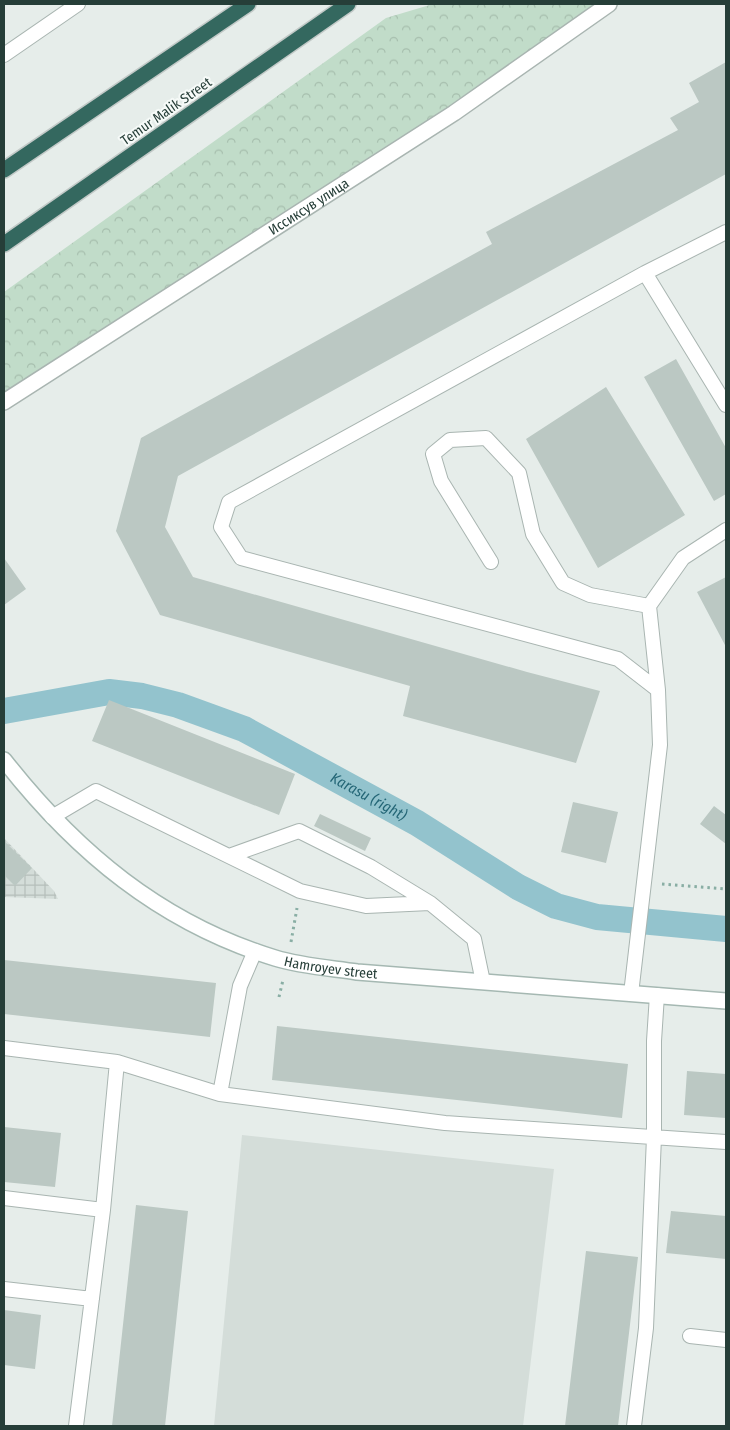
<svg xmlns="http://www.w3.org/2000/svg" width="730" height="1430" font-family="'Fira Sans Condensed',sans-serif">
	<style>
		.built { fill: #d4ddd9 }
		.industrial { fill: url(#industrial-grid) }
		.forest { fill: url(#forest-crowns) }
		.lines { fill: none; stroke-linecap: round; stroke-linejoin: round }
		.canal { stroke: #93c3cd; stroke-width: 26 }
		.building { fill: #bbc8c3 }
		.lane-casing { stroke: #a9b5b1; stroke-width: 16 }
		.street-casing { stroke: #a9b5b1; stroke-width: 18 }
		.secondary-casing { stroke: #a5b8b2; stroke-width: 18 }
		.highway-casing { stroke: #c2c9c7; stroke-width: 18 }
		.path { stroke: #89aea4; stroke-width: 3; stroke-dasharray: 2.5 4; stroke-linecap: butt }
		.lane { stroke: #fff; stroke-width: 14 }
		.street { stroke: #fff; stroke-width: 15 }
		.secondary { stroke: #fff; stroke-width: 15 }
		.highway { stroke: #34685f; stroke-width: 15 }
		.labels { text-anchor: middle; stroke-width: 4; stroke-linejoin: round; paint-order: stroke }
		.street-label { font-size: 14px; fill: #263e38; stroke: #f6faf8 }
		.water-label { font-size: 15px; font-style: italic; fill: #246676; stroke: #f6faf8 }
	</style>
	<defs>
		<pattern id="industrial-grid" width="8" height="8" patternUnits="userSpaceOnUse" patternTransform="scale(1.25)"><rect width="8" height="8" fill="#d4ddd9"/><path d="M0 4h8M4 0v8" fill="none" stroke="#b6bfbb"/></pattern>
		<pattern id="forest-crowns" width="20" height="18" patternUnits="userSpaceOnUse" patternTransform="scale(1.25)"><rect width="20" height="18" fill="#c1dcc9"/><path d="M2 6a3 3 0 1 1 6 0M12 15a3 3 0 1 1 6 0" fill="none" stroke="#a6bead"/></pattern>
	</defs>
	<rect width="100%" height="100%" fill="#e6edea"/>
	<path class="built" d="M 242,1135 L 554,1169 L 523,1426 L 214,1426 Z"/>
	<path class="industrial" d="M 4,838 L 54,891 L 58,899 L 4,897 Z"/>
	<path class="forest" d="M 433,4 L 609,4 L 4,402 L 4,292 L 386,18 Z"/>
	<g class="lines">
		<path class="canal" id="s1" d="M 4,711 L 109,692 L 142,696 L 178,705 L 244,729 L 417,823 L 518,887 L 556,906 L 597,917 L 726,929"/>
	</g>
	<path class="building" d="M 726,62 L 726,174 L 178,476 L 165,527 L 193,577 L 527,672 L 600,691 L 576,763 L 403,716 L 410,686 L 160,615 L 116,531 L 141,438 L 492,244 L 486,232 L 678,130 L 670,118 L 699,102 L 689,83 Z
		M 676,359 L 726,448 L 726,494 L 714,501 L 644,377 Z
		M 606,387 L 685,515 L 598,568 L 526,439 Z
		M 4,558 L 26,589 L 4,605 Z
		M 726,577 L 726,647 L 697,592 Z
		M 109,700 L 295,774 L 279,815 L 92,741 Z
		M 573,802 L 618,812 L 606,863 L 561,852 Z
		M 714,806 L 726,815 L 726,844 L 700,824 Z
		M 320,814 L 371,838 L 365,851 L 314,826 Z
		M 4,841 L 32,868 L 15,886 L 4,875 Z
		M 4,960 L 216,983 L 210,1037 L 4,1014 Z
		M 277,1026 L 628,1064 L 622,1118 L 272,1080 Z
		M 687,1071 L 726,1074 L 726,1118 L 684,1115 Z
		M 4,1127 L 61,1133 L 55,1187 L 4,1182 Z
		M 136,1205 L 188,1211 L 165,1426 L 112,1426 Z
		M 671,1211 L 726,1216 L 726,1259 L 666,1253 Z
		M 586,1251 L 638,1257 L 618,1426 L 565,1426 Z
		M 4,1310 L 41,1315 L 35,1369 L 4,1365 Z"/>
	<g class="lines">
		<g class="lane-casing">
			<path id="lane" d="M 4,55 L 78,4
				M 645,273 L 726,405
				M 491,562 L 441,481 L 433,454 L 450,440 L 486,438 L 519,473 L 533,534 L 563,583 L 590,595 L 649,606
				M 658,690 L 649,606 L 683,558 L 726,530
				M 52,817 L 96,791 L 300,891 L 366,906 L 430,903
				M 229,856 L 299,831 L 371,867 L 430,903 L 474,939 L 483,982
				M 631,994 L 660,745 L 658,690 L 618,659 L 241,558 L 221,527 L 229,502 L 645,273 L 726,232
				M 4,1048 L 117,1062
				M 220,1094 L 445,1123 L 726,1142
				M 4,1198 L 103,1210
				M 4,1289 L 92,1299
				M 690,1336 L 726,1340
				M 76,1426 L 103,1210 L 117,1062 L 220,1094 L 240,986 L 255,951
				M 634,1426 L 646,1328 L 654,1137 L 654,1041 L 657,995"/>
		</g>
		<g class="street-casing">
			<g id="street">
				<path id="s2" d="M 4,402 L 454,113 L 609,4"/>
			</g>
		</g>
		<g class="secondary-casing">
			<g id="secondary">
				<path id="s3" d="M 4,760 C 76,852 161,923 275,958 C 301,966 330,968 357,972 L 726,1001"/>
			</g>
		</g>
		<g class="highway-casing">
			<path id="highway" d="M 4,170 L 248,4
				M 4,244 L 348,4"/>
		</g>
		<path class="path" d="M 662,884 L 726,889
			M 291,942 L 297,908
			M 279,997 L 283,980"/>
		<use href="#lane" class="lane"/>
		<use href="#street" class="street"/>
		<use href="#secondary" class="secondary"/>
		<use href="#highway" class="highway"/>
	</g>
	<g class="labels">
		<g class="street-label">
			<text transform="translate(166 111) rotate(-35)" y="5">Temur Malik Street</text>
			<text dy="5" stroke="none"><textPath href="#s2" startOffset="362">Иссиксув улица</textPath></text>
			<text dy="5" stroke="none"><textPath href="#s3" startOffset="398">Hamroyev street</textPath></text>
		</g>
		<g class="water-label">
			<text dy="5" stroke="none"><textPath href="#s1" startOffset="389">Karasu (right)</textPath></text>
		</g>
	</g>
	<rect width="730" height="1430" fill="none" stroke="#263e38" stroke-width="10"/>
</svg>
